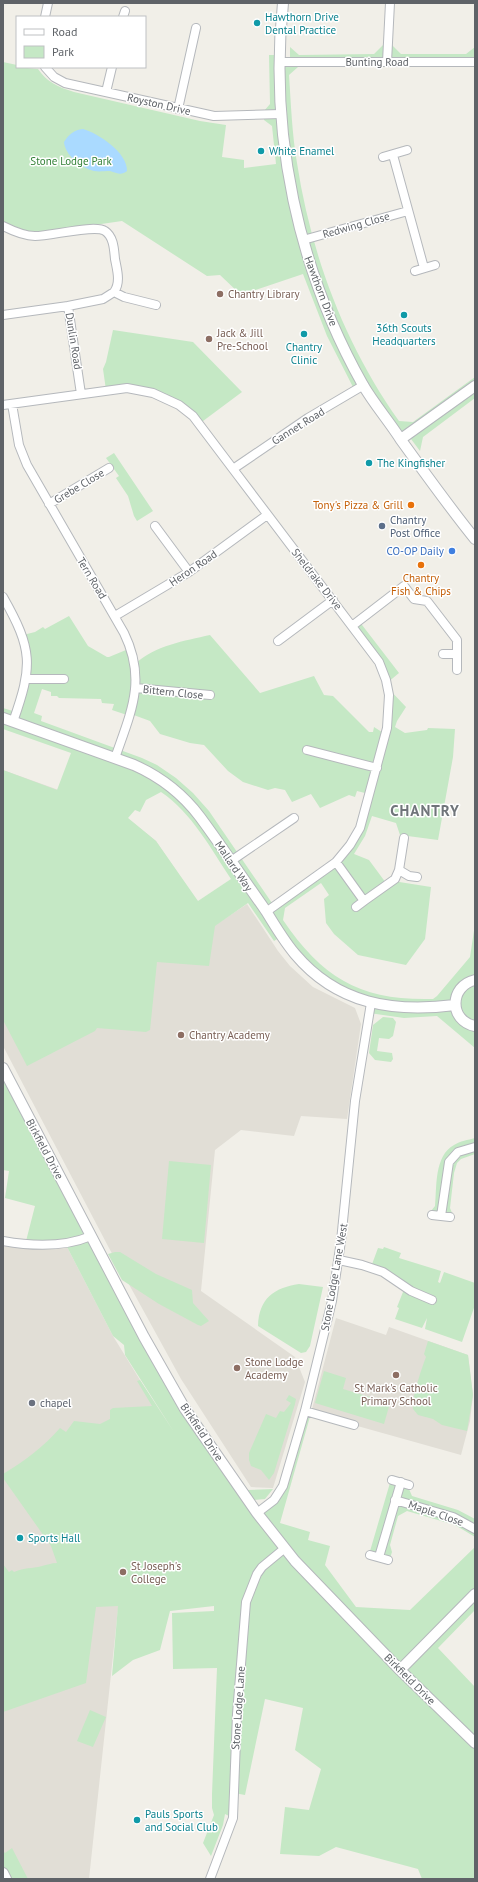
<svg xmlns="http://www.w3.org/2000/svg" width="478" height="1882" font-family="'PT Sans',sans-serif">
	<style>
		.education { fill: #e1ded6 }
		.green { fill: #c5e8c5; fill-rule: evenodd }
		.water { fill: #aadaff }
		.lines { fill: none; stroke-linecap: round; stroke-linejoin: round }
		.minor-casing { stroke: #b5b8bc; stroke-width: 10 }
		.tertiary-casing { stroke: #b5b8bc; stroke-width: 12 }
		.minor { stroke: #fff; stroke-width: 8 }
		.tertiary { stroke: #fff; stroke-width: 10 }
		.culture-dot { fill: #0f9aa8; stroke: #fff; stroke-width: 1.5 }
		.education-dot { fill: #8d6e63; stroke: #fff; stroke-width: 1.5 }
		.food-dot { fill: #e8710a; stroke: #fff; stroke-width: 1.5 }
		.service-dot { fill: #5c6f8a; stroke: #fff; stroke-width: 1.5 }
		.shop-dot { fill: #3f7fe0; stroke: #fff; stroke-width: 1.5 }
		.worship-dot { fill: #6b7280; stroke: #fff; stroke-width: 1.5 }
		.labels { text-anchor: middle; stroke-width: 3; stroke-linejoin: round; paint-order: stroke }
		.culture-label { font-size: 11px; fill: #0d838f; stroke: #fff; text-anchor: start }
		.street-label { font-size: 11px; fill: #5f6368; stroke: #fff }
		.park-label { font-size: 11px; fill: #348238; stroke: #fff }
		.education-label { font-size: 11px; fill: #785e54; stroke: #fff; text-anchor: start }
		.food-label { font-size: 11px; fill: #c56008; stroke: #fff; text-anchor: end }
		.service-label { font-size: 11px; fill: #4e5e75; stroke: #fff; text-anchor: start }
		.shop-label { font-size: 11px; fill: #366cbe; stroke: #fff; text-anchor: end }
		.worship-label { font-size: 11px; fill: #5b616d; stroke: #fff; text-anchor: start }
		.district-label { font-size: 15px; font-weight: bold; letter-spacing: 1px; fill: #70757a; stroke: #fff }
	</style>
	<rect width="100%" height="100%" fill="#f1efe8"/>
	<path class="education" d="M 3,770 L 120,812 L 156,841 L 214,926 L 247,904 L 278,951 L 290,966 L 313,987 L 355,1008 L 361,1024 L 347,1119 L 301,1116 L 294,1136 L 241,1130 L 215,1150 L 201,1291 L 295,1357 L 305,1382 L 273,1488 L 251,1487 L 181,1379 L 109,1248 L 3,1046 Z
		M 3,1243 L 65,1243 L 113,1336 L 243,1548 L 119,1600 L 89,1879 L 9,1879 L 3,1868 Z
		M 336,1318 L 386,1335 L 389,1327 L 468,1355 L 473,1395 L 470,1421 L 461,1455 L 311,1413 Z"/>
	<path class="green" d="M 383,45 L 392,45 L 401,54 L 466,54 L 475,47 L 475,62 L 298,63 L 298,67 L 289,75 C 291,104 292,134 297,163 C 311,255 345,345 399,421 L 413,422 L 475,377 L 475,398 L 423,437 L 420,451 L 408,435 L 401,439 L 364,386 L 355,391 L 327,336 L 303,274 L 244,294 L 240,294 L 220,275 L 207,276 L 122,221 L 32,234 L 3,223 L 3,62 L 17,65 L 17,67 L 38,69 C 47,82 58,87 74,92 L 200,121 L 226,125 L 222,157 L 244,160 L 244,168 L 276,164 L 272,126 L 264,120 L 264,111 L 270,104 L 269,55 L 280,55 L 290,62 L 290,47 L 299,55 L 374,54 Z
		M 113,330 L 193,342 L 242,392 L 199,424 L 193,416 L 147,391 L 106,390 L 103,369 L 106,362 Z
		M 114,453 L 153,511 L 137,521 L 134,516 L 128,496 L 116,478 L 119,476 L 106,458 Z
		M 69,616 L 88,646 L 107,657 L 109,657 L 126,650 L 132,650 L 135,664 C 156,645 184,641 210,635 L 260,693 L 314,676 L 324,695 L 333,696 L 369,732 L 373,732 L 374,727 L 385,734 L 387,687 L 406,707 L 397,721 L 395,727 L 405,733 L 427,730 L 428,728 L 455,729 L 453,757 L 438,840 L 400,835 L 396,823 L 372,816 L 365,836 L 354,854 L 369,860 L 386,883 L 393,881 L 431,887 L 425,939 L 406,965 L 358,955 L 334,934 L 326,923 L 324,899 L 329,895 L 321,883 L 285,908 L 283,920 C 323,979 362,1001 433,999 L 437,996 L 470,957 L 475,924 L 475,1048 L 437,1016 L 404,1018 L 369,1013 L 371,1003 L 337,989 L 282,936 L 274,941 L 248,903 L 215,926 L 209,966 L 157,962 L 150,1030 L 146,1032 L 97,1028 L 95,1031 L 27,1066 L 3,1020 L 3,770 L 57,790 L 71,753 L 3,729 L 3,708 L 16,712 L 24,690 L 23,635 L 35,632 L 43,627 L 45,629 ZM 42,689 L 51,692 L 51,696 L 57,696 L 59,698 L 101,699 L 102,703 L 114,704 L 112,710 L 130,716 L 131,714 L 150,721 L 160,734 L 190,743 L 204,745 L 228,771 L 243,782 L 268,790 L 275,788 L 285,790 L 292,802 L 311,794 L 320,808 L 349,795 L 355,797 L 357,791 L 369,794 L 350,845 L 336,862 L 274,906 L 209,811 L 193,793 L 176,778 L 157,765 L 142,758 L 41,721 L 42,716 L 34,713 ZM 161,792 C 192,813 211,849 231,879 L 198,901 L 156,841 L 128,818 L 135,810 L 140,812 L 146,800 Z
		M 359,621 L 399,673 L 387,683 L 384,674 L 352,626 Z
		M 383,1017 L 393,1018 L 396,1022 L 393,1036 L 389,1039 L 379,1038 L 377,1051 L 392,1053 L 393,1059 L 391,1062 L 375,1060 L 369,1053 L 373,1025 Z
		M 3,1068 L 144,1337 L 257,1513 L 274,1500 L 305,1411 L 311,1413 L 280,1523 L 310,1532 L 308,1540 L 330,1546 L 325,1565 L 356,1607 L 410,1610 L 475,1547 L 475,1610 L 438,1648 L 475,1687 L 475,1879 L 422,1879 L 418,1869 L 336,1847 L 319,1856 L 280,1854 L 285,1807 L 309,1810 L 321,1769 L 295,1750 L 303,1708 L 265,1699 L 245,1795 L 234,1793 L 233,1818 L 225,1814 L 223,1825 L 211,1856 L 203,1843 L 214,1815 L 212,1808 L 212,1794 L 217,1668 L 173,1669 L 172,1613 L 214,1611 L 214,1606 L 170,1611 L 160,1650 L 133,1660 L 112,1676 L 118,1606 L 96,1607 L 86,1683 L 3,1712 L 3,1564 L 9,1572 L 12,1570 L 14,1572 C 25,1567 31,1569 42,1566 C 47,1565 51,1563 57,1563 L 51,1546 L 3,1478 L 3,1474 C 25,1461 43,1447 60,1428 L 66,1432 L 74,1421 L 100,1424 L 110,1419 L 110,1410 L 113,1408 L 152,1406 L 137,1381 L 140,1380 L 174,1432 L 125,1355 L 124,1345 L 113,1336 L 65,1243 L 25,1245 L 35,1206 L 5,1198 L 9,1171 L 3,1170 Z
		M 475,1138 L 475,1154 L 461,1159 L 457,1163 L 454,1173 L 450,1208 L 452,1213 L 451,1221 L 430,1219 L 431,1211 L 435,1206 C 437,1187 434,1156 454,1145 C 460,1141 468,1140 475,1138 Z
		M 169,1161 L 211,1165 L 204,1243 L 162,1239 Z
		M 384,1247 L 401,1253 L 399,1258 L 441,1271 L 438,1282 L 440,1283 L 444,1272 L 475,1283 L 475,1305 L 462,1342 L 425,1329 L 427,1318 L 422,1328 L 395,1319 L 399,1308 L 397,1307 L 403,1292 L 402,1285 L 371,1267 L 378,1248 L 383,1249 Z
		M 115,1252 L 120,1252 L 156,1274 L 192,1290 L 193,1303 L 209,1321 L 201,1326 L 198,1325 L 159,1304 L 122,1280 L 108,1254 Z
		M 299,1284 L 323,1287 L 310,1346 L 306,1352 L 301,1353 L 258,1326 C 259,1298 274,1288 299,1284 Z
		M 428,1341 L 468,1355 L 473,1395 L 467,1431 L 442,1425 L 433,1419 L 418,1415 L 413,1409 C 411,1400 422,1367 426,1357 L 424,1354 Z
		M 324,1371 L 346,1378 L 343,1389 L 390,1403 L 384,1424 L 315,1403 Z
		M 289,1395 L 296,1399 L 295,1404 L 274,1473 L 269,1480 L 261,1470 L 251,1466 L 249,1460 L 249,1453 L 266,1414 L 276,1418 L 280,1411 L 284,1412 L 291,1403 L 286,1400 Z
		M 392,1476 L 411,1482 L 409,1489 L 412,1496 L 458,1510 L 475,1519 L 475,1537 L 455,1525 L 407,1511 L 398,1516 L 390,1545 L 392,1552 L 388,1564 L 368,1558 Z
		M 273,1489 L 265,1499 L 253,1500 L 247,1490 Z
		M 90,1710 L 106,1717 L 93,1747 L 77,1741 Z
		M 12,1848 L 28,1879 L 11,1879 L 3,1866 L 3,1851 L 5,1853 Z"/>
	<path class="water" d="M 83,129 C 98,133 128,153 127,171 C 121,176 117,173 110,171 C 104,171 99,172 94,171 C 81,168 65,155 64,142 C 69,134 74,130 83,129 Z"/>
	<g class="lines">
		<g class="minor-casing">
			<path id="minor" d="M 45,17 L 48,3
				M 123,17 L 125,11
				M 279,62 L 475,62
				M 387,62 L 390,3
				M 45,67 L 54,77 L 65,83 L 214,116 L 281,114
				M 106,92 L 112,67
				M 178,109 L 196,28
				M 393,155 L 424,268
				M 383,157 L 407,150
				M 3,226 C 13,231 24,236 35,236 C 51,236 95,224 105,231 C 114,237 114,250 115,259 C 117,270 121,282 114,292
				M 303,240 L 408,211
				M 415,271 L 435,265
				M 68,306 L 103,299 L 114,292 L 124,297 L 156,305
				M 3,315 L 68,306 L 81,394
				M 12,404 L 19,445 L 27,465 L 124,633 C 147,680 131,712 115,758
				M 3,405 L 127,388 L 153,393 L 179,405 L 193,416 L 233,469 L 379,662 L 386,680 L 389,695 L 387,728 L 360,828 L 350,845 L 336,862 L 266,912
				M 233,469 L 308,418 L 364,385
				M 49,504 L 109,468
				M 155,526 L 189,572
				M 3,597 C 33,650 33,665 13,722
				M 115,616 L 189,572 L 267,515
				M 352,626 L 404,586 L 414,599 L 427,601 L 457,640 L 457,670
				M 278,641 L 333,600
				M 443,654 L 457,654
				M 26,679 L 64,679
				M 136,688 L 210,695
				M 307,750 L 377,768
				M 231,861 L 294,818
				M 336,862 L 364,901 L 356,907
				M 399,870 L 409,876 L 417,877
				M 364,901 L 395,879 L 399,870 L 404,838
				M 432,1215 L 450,1217
				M 441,1216 L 449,1162 L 458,1152 L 475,1147
				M 3,1241 C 31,1246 65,1247 91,1236
				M 339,1260 L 362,1265 L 383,1272 L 411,1291 L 432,1300
				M 305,1411 L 354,1425
				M 392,1480 L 409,1485
				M 395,1500 L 453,1517 L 475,1529
				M 257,1513 L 274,1500 L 283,1486 L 305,1411 L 332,1301 L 341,1241 L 355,1101 L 371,1003
				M 370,1555 L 388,1560
				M 379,1557 L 401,1482
				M 210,1879 L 233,1818 L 237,1714 L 246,1602 L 257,1574 L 262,1567 L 285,1548"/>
		</g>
		<g class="tertiary-casing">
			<path id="tertiary" d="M 283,3 C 269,134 298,270 363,385 C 374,404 389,421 401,440 C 425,473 449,507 475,539
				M 401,439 L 475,386
				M 3,718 L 134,765 C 161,777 182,793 200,817 C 223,848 244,880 266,911 C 275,926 284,941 295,954 C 337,1004 393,1013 455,1005
				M 475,980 C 449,986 449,1021 475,1026
				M 3,1068 L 144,1337 L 185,1409 L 257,1513 L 295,1561 L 400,1670 L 475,1743
				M 400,1670 L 475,1594
				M 3,1873 L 6,1879"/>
		</g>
		<use href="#minor" class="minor"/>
		<use href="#tertiary" class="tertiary"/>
	</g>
	<g class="culture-dot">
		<circle cx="257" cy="23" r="4"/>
		<circle cx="261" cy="151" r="4"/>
		<circle cx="404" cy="315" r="4"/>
		<circle cx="304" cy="334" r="4"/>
		<circle cx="369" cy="463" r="4"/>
		<circle cx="20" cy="1538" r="4"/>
		<circle cx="137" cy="1820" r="4"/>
	</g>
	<g class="education-dot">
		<circle cx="220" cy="294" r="4"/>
		<circle cx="209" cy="339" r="4"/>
		<circle cx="181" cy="1035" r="4"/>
		<circle cx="237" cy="1368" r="4"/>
		<circle cx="396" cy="1375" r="4"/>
		<circle cx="123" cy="1572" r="4"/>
	</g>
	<g class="food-dot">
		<circle cx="411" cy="505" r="4"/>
		<circle cx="421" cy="565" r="4"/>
	</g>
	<circle class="service-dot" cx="382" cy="526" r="4"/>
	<circle class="shop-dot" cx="452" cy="551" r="4"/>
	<circle class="worship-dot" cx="32" cy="1403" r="4"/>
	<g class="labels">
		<g class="culture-label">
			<text x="265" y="21">Hawthorn Drive<tspan x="265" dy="13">Dental Practice</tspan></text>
			<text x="269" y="155">White Enamel</text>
			<text x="404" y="332" text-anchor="middle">36th Scouts<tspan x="404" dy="13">Headquarters</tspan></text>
			<text x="304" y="351" text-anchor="middle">Chantry<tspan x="304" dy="13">Clinic</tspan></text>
			<text x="377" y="467">The Kingfisher</text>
			<text x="28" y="1542">Sports Hall</text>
			<text x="145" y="1818">Pauls Sports<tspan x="145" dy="13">and Social Club</tspan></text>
		</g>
		<g class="street-label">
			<text x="377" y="66">Bunting Road</text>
			<text transform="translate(159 104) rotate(13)" y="4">Royston Drive</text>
			<text transform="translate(356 225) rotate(-16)" y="4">Redwing Close</text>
			<text transform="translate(321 291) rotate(69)" y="4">Hawthorn Drive</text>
			<text transform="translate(74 341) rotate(81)" y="4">Dunlin Road</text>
			<text transform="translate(298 426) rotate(-32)" y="4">Gannet Road</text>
			<text transform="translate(79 486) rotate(-31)" y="4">Grebe Close</text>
			<text transform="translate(193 568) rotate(-34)" y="4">Heron Road</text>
			<text transform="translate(92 578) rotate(59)" y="4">Tern Road</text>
			<text transform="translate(317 579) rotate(52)" y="4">Sheldrake Drive</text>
			<text transform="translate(173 692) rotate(6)" y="4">Bittern Close</text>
			<text transform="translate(234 866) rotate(56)" y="4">Mallard Way</text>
			<text transform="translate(45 1149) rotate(62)" y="4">Birkfield Drive</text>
			<text transform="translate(334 1277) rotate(-80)" y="4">Stone Lodge Lane West</text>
			<text transform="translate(202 1432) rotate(56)" y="4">Birkfield Drive</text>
			<text transform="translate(436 1513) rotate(19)" y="4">Maple Close</text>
			<text transform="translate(410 1679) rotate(45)" y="4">Birkfield Drive</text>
			<text transform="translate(238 1708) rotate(-86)" y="4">Stone Lodge Lane</text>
		</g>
		<g class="park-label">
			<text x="71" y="165">Stone Lodge Park</text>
		</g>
		<g class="education-label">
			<text x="228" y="298">Chantry Library</text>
			<text x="217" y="337">Jack &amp; Jill<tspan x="217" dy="13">Pre-School</tspan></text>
			<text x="189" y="1039">Chantry Academy</text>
			<text x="245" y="1366">Stone Lodge<tspan x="245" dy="13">Academy</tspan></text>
			<text x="396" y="1392" text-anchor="middle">St Mark's Catholic<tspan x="396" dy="13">Primary School</tspan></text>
			<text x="131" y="1570">St Joseph's<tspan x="131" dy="13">College</tspan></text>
		</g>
		<g class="food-label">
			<text x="403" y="509">Tony's Pizza &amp; Grill</text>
			<text x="421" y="582" text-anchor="middle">Chantry<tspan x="421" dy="13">Fish &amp; Chips</tspan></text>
		</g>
		<g class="service-label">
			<text x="390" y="524">Chantry<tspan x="390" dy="13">Post Office</tspan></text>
		</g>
		<g class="shop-label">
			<text x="444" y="555">CO-OP Daily</text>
		</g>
		<g class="worship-label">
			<text x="40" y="1407">chapel</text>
		</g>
		<g class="district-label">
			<text x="425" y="816">CHANTRY</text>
		</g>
	</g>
	<rect width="478" height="1882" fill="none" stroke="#5f6368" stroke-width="8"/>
	<rect x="16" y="16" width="130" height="52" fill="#ffffff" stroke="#bfc1c3"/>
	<rect x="24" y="29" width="20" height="6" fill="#ffffff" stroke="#bfc1c3"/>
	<text x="52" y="36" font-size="12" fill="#5f6368">Road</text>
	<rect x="24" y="46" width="20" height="12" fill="#c5e8c5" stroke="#bfc1c3"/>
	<text x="52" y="56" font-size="12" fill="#5f6368">Park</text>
</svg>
